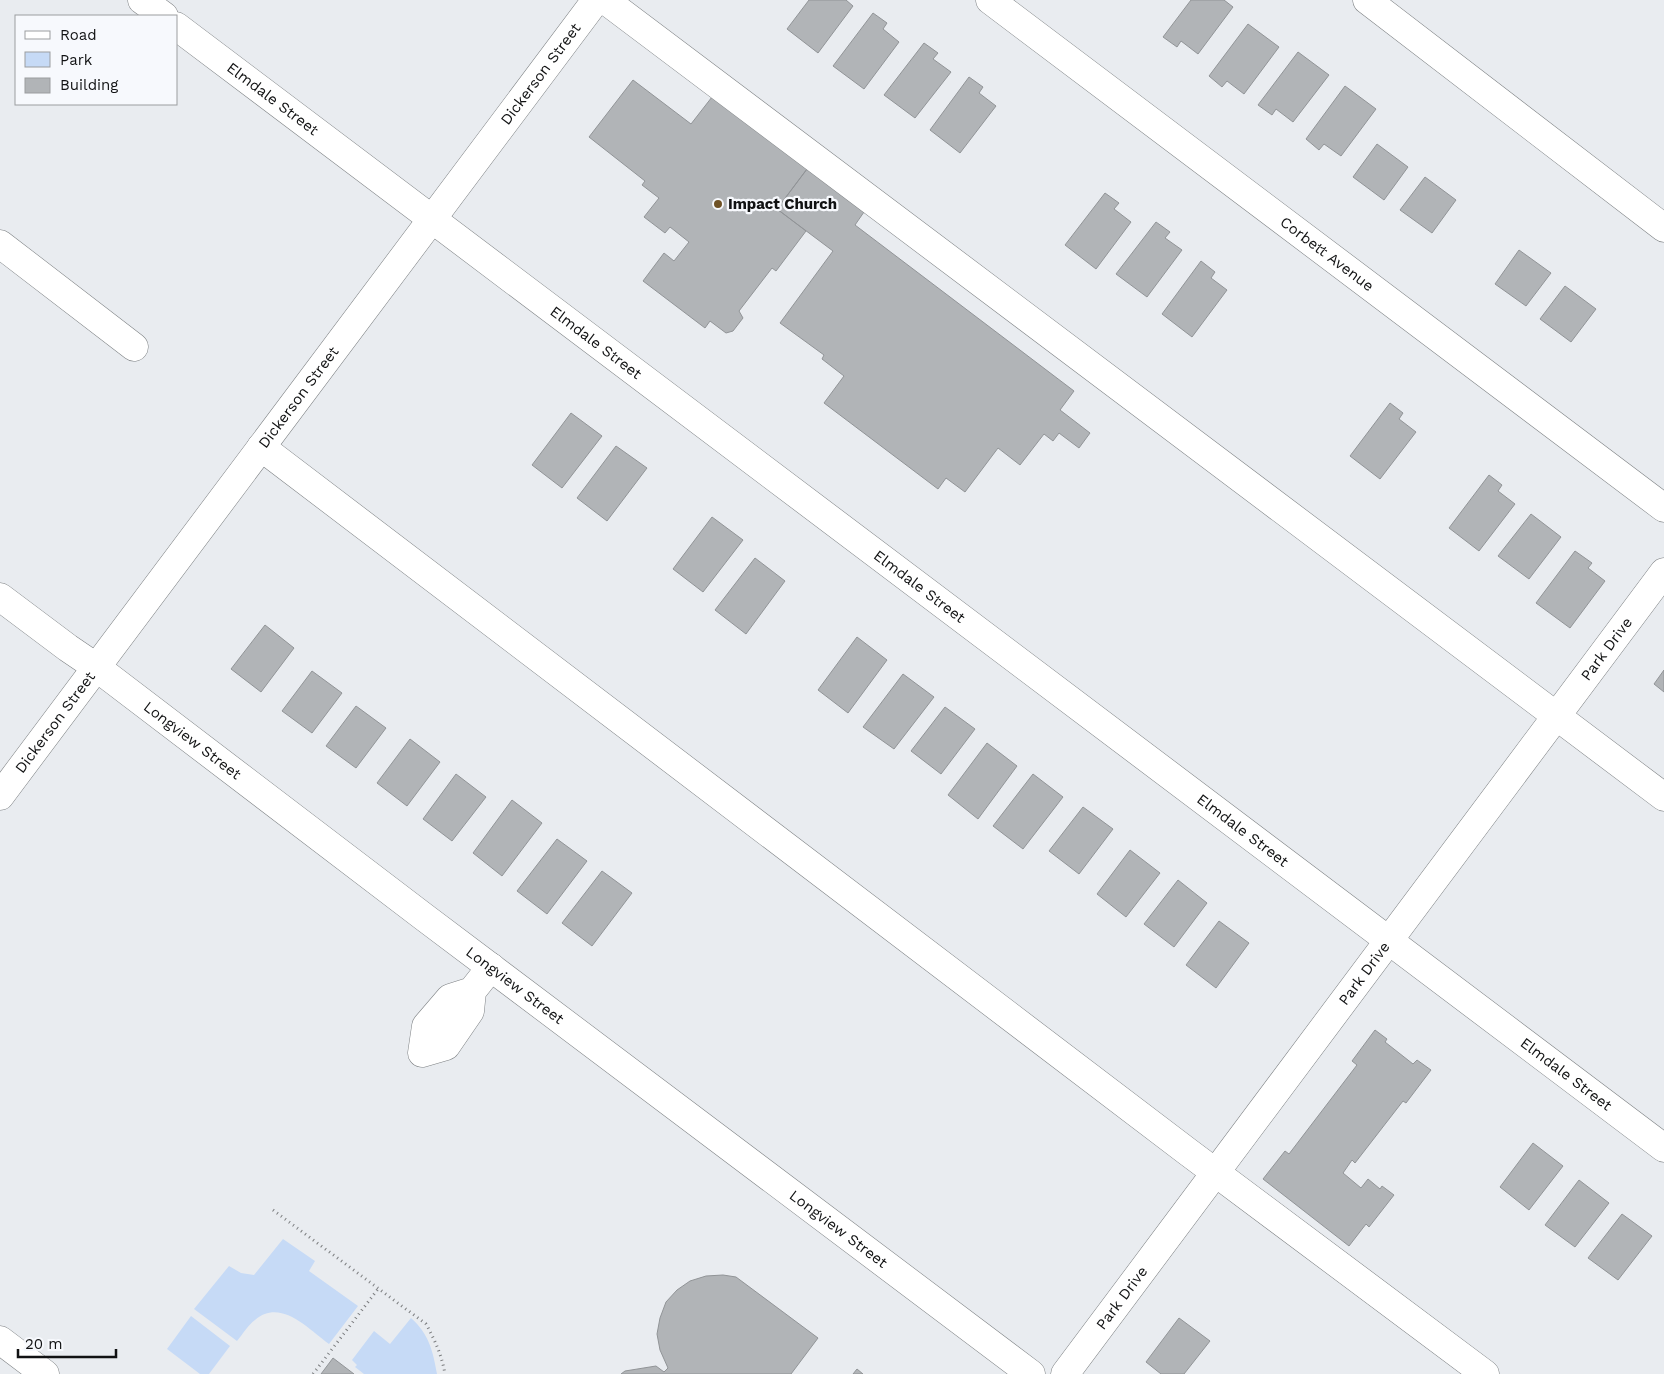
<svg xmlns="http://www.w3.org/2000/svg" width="1664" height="1374" font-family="'Work Sans',sans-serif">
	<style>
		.green { fill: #c6daf6 }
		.building { fill: #b1b4b7; stroke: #919497 }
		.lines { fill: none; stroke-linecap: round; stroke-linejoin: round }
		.minor-casing { stroke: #7d8083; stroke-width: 29 }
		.path { stroke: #7a7c7e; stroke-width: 3; stroke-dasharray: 1 4; stroke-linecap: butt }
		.minor { stroke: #fff; stroke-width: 28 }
		.poi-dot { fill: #6f5226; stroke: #f7f9fd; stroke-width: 2 }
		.labels { text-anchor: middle; stroke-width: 4.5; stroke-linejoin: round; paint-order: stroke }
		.street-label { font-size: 15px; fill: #111213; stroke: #f7f9fd }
		.poi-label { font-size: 15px; font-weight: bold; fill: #111213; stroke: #f7f9fd; text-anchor: start }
	</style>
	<rect width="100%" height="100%" fill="#e9ecf0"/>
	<path class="green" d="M 283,1239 L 315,1261 L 309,1271 L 358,1306 L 329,1344 C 308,1329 281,1298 255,1320 C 248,1325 243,1334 237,1341 L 194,1309 L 229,1266 L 241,1273 L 254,1275 Z
		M 191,1316 L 230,1346 L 209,1374 L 200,1374 L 167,1349 Z
		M 411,1318 C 429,1334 433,1351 437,1374 L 364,1374 L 355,1367 L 357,1365 L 352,1360 L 374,1331 L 390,1344 Z"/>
	<path class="building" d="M 809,0 L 846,0 L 853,6 L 818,53 L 787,29 Z
		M 1191,0 L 1224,0 L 1233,7 L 1198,54 L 1181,41 L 1177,47 L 1163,37 Z
		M 873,13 L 887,23 L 883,29 L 899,42 L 864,89 L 833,66 Z
		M 1248,24 L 1279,47 L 1244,94 L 1227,81 L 1222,87 L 1209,76 Z
		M 924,43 L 938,53 L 933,59 L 951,72 L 915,118 L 884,95 Z
		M 1298,52 L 1329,75 L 1293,122 L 1276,109 L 1272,115 L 1258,105 Z
		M 969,77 L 983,87 L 979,93 L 996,106 L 960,153 L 930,130 Z
		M 633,80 L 691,124 L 712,97 L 807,169 L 777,209 L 806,231 L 776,271 L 772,268 L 739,311 L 743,318 L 733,331 L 726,333 L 710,321 L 705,328 L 643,281 L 664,253 L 674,261 L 689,242 L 670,227 L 665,233 L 644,217 L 659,198 L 642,185 L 645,181 L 589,137 Z
		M 1345,86 L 1376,109 L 1341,156 L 1324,144 L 1319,150 L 1306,139 Z
		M 1377,144 L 1408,167 L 1384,200 L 1353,177 Z
		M 807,169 L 864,212 L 855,225 L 1074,391 L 1060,410 L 1090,433 L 1079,448 L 1059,433 L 1053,441 L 1044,434 L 1020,465 L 998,448 L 965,492 L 946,478 L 938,489 L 824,403 L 844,376 L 822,359 L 824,355 L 780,323 L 833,251 L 777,209 Z
		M 1425,177 L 1456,200 L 1432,233 L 1400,210 Z
		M 1105,193 L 1119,203 L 1114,209 L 1131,222 L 1096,269 L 1065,245 Z
		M 1156,222 L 1170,232 L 1165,238 L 1182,250 L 1147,297 L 1116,274 Z
		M 1519,250 L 1551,273 L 1526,306 L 1495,284 Z
		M 1201,261 L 1215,272 L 1211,278 L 1227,290 L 1192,337 L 1162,314 Z
		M 1565,286 L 1596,309 L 1571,342 L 1540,319 Z
		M 1390,403 L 1403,413 L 1399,419 L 1416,432 L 1380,479 L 1350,456 Z
		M 571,413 L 602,436 L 562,488 L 532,465 Z
		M 616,446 L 647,468 L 607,521 L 577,498 Z
		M 1489,475 L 1502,485 L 1498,491 L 1515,504 L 1479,551 L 1449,528 Z
		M 1531,514 L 1561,537 L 1529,579 L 1498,556 Z
		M 712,517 L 743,540 L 703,592 L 673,569 Z
		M 1575,551 L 1592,563 L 1588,568 L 1605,581 L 1570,628 L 1536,603 Z
		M 755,558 L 785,581 L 746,634 L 715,610 Z
		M 265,625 L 294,648 L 261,692 L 231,669 Z
		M 857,637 L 887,660 L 848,713 L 818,690 Z
		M 1664,670 L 1664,692 L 1654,684 Z
		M 312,671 L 342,693 L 312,733 L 282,711 Z
		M 903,674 L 934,697 L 894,749 L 863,727 Z
		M 356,706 L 386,728 L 356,768 L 326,746 Z
		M 945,707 L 975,729 L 941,774 L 911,751 Z
		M 410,739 L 440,762 L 407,806 L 377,783 Z
		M 987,743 L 1017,766 L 978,819 L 948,795 Z
		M 456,774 L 486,797 L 452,841 L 423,819 Z
		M 1033,774 L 1063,797 L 1023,849 L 993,826 Z
		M 512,800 L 542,823 L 502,876 L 473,853 Z
		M 1083,807 L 1113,829 L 1079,874 L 1049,851 Z
		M 557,839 L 587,861 L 547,914 L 517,891 Z
		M 1130,850 L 1160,873 L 1126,917 L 1097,894 Z
		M 602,871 L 632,893 L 592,946 L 562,923 Z
		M 1178,880 L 1207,903 L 1174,947 L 1144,924 Z
		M 1219,921 L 1249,943 L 1216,988 L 1186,965 Z
		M 1375,1030 L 1387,1039 L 1385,1042 L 1413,1064 L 1417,1060 L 1431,1070 L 1406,1103 L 1403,1101 L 1355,1163 L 1352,1160 L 1343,1173 L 1361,1188 L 1368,1179 L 1380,1189 L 1382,1186 L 1394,1195 L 1369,1227 L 1366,1224 L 1349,1246 L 1263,1179 L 1285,1151 L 1289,1154 L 1357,1065 L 1352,1061 Z
		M 1533,1143 L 1563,1166 L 1529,1210 L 1500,1187 Z
		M 1579,1180 L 1609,1203 L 1575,1247 L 1545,1225 Z
		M 1622,1214 L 1652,1236 L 1618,1280 L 1588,1258 Z
		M 723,1275 L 736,1277 L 818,1338 L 791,1374 L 621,1374 L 625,1371 L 656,1366 L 664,1372 L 668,1368 L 660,1350 L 657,1334 L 660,1318 L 666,1302 L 677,1290 L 690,1281 L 706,1276 Z
		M 1179,1318 L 1210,1341 L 1184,1374 L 1161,1374 L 1146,1362 Z
		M 333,1358 L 354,1374 L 321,1374 Z
		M 857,1369 L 863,1374 L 853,1374 Z"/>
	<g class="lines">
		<g class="minor-casing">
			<g id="minor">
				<path d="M 142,0 L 164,16"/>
				<path d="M 605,0 L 1664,797"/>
				<path id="s1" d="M 990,0 L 1664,508"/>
				<path d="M 1367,0 L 1664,228"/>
				<path id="s2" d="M 176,26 L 1664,1148"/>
				<path d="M 0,244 L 134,347"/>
				<path d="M 261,447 L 1188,1152 L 1485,1374"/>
				<path id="s3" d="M 0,597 L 68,648 L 96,667 L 424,917 L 1031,1374"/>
				<path id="s4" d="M 0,796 L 596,0"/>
				<path d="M 472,991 L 450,998 L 426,1026 L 422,1053 L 446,1046 L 470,1011 L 472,991 L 491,967"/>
				<path d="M 0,1340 L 45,1374"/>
				<path id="s5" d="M 1065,1374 L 1664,572"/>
			</g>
		</g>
		<path class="path" d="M 273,1210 L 426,1324 C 435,1340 442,1356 445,1374
			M 313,1374 L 378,1289"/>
		<use href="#minor" class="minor"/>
	</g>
	<circle class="poi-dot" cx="718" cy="204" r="5"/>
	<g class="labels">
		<g class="street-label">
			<text dy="5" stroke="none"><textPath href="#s4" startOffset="902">Dickerson Street</textPath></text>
			<text dy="5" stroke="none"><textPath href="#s2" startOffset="121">Elmdale Street</textPath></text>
			<text dy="5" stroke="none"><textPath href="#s1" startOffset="422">Corbett Avenue</textPath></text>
			<text dy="5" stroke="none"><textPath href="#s2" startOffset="526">Elmdale Street</textPath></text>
			<text dy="5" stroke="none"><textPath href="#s4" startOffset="498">Dickerson Street</textPath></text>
			<text dy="5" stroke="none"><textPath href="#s2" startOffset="931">Elmdale Street</textPath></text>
			<text dy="5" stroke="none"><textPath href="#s5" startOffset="905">Park Drive</textPath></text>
			<text dy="5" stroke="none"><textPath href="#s4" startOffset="92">Dickerson Street</textPath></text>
			<text dy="5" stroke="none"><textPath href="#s3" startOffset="240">Longview Street</textPath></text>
			<text dy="5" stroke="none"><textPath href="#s2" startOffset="1336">Elmdale Street</textPath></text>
			<text dy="5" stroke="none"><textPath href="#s5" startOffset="500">Park Drive</textPath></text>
			<text dy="5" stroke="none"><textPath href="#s3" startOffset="645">Longview Street</textPath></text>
			<text dy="5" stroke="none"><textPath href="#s2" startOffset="1741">Elmdale Street</textPath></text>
			<text dy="5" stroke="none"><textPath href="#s3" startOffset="1050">Longview Street</textPath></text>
			<text dy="5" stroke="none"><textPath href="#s5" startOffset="95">Park Drive</textPath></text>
		</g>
		<g class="poi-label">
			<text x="728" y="209">Impact Church</text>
		</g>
	</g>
	<rect x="15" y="15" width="162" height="90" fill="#f7f9fd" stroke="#9b9d9f"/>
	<rect x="25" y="31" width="25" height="8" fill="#ffffff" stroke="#9b9d9f"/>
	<text x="60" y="40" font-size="15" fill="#111213">Road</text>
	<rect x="25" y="52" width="25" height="15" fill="#c6daf6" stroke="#9b9d9f"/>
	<text x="60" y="65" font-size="15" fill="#111213">Park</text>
	<rect x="25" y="78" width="25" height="15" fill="#b1b4b7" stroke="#9b9d9f"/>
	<text x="60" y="90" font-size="15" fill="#111213">Building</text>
	<path d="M18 1349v8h98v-8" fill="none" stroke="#111213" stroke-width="2.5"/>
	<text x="25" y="1349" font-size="15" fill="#111213" stroke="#f7f9fd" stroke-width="4" paint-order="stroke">20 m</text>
</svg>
